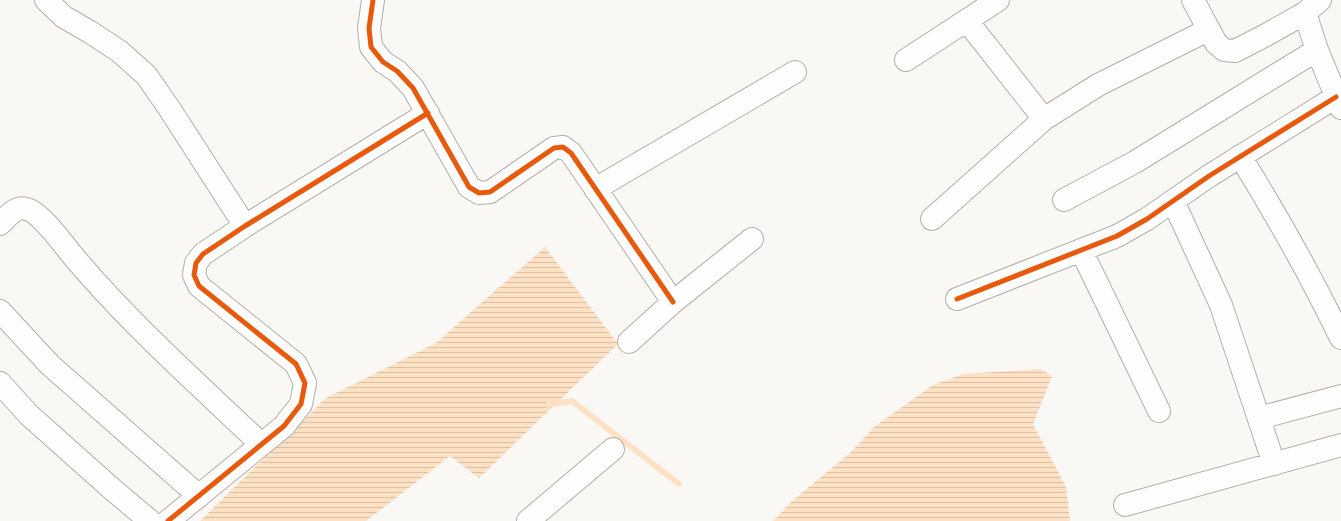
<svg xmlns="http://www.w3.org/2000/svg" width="1341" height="521" font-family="'Public Sans',sans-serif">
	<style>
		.water { fill: url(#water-rules) }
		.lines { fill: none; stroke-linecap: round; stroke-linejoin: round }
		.stream { stroke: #fde1c4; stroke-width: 6 }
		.minor-casing { stroke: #b3aea8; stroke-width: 24 }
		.minor { stroke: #fefefe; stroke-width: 22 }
		.cycleway-casing { stroke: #fff; stroke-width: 8 }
		.cycleway { stroke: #e8590c; stroke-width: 5 }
	</style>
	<defs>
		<pattern id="water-rules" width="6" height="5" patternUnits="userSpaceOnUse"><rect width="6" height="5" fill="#fde1c4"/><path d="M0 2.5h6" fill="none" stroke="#d9c0a7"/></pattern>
	</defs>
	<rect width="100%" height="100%" fill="#faf8f5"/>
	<path class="water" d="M 545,247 L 618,344 L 479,478 L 450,456 L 366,521 L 200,521 L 326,398 L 436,343 Z
		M 1040,369 L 1052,376 L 1033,424 L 1066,487 L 1070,521 L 773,521 L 792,501 L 850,453 L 874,427 L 933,385 L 964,374 Z"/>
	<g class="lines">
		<path class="stream" d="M 548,405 L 572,401 L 679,484"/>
		<g class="minor-casing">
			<path id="minor" d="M 46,0 L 64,17 L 90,32 L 119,51 L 146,75 L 169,108 L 245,226
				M 373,0 L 369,28 L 371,47 L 383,62 L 397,71 L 413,88 L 469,187 L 479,193 L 490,192 L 554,148 L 563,147 L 571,153 L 673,302
				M 1193,0 L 1216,43 L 1224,50 L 1235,51 L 1266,35 L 1305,13 L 1320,0
				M 1305,13 L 1317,50 L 1341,108
				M 967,21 L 1044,119
				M 906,60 L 998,0
				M 1240,156 C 1277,216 1310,274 1341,338
				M 595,189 L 795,72
				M 1064,200 L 1135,162 L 1317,50
				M 1173,201 L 1221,305 L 1274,464
				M 932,219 L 1044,119 L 1098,85 L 1208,30
				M 0,224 C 7,217 16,205 27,209 C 41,213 63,244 73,256 C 130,324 197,383 261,444
				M 1081,250 L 1159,411
				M 957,299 L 1117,236 L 1147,219 L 1209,176 L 1336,97
				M 0,311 L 50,365 L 199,496
				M 629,342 L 673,302 L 752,239
				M 0,383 L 29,415 L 112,489 L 150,521
				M 1259,418 L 1341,396
				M 1125,505 L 1341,445
				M 168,521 L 284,426 L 301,404 L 305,383 L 296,364 L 199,286 L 194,275 L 196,263 L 203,254 L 245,226 L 428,113
				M 528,521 L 613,449"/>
		</g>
		<use href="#minor" class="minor"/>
		<g class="cycleway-casing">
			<path id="cycleway" d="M 373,0 L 369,28 L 371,47 L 383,62 L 397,71 L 413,88 L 469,187 L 479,193 L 490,192 L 554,148 L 563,147 L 571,153 L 673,302
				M 957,299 L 1117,236 L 1147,219 L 1209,176 L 1336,97
				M 168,521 L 284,426 L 301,404 L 305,383 L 296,364 L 199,286 L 194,275 L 196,263 L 203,254 L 245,226 L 428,113"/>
		</g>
		<use href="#cycleway" class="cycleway"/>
	</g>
</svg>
